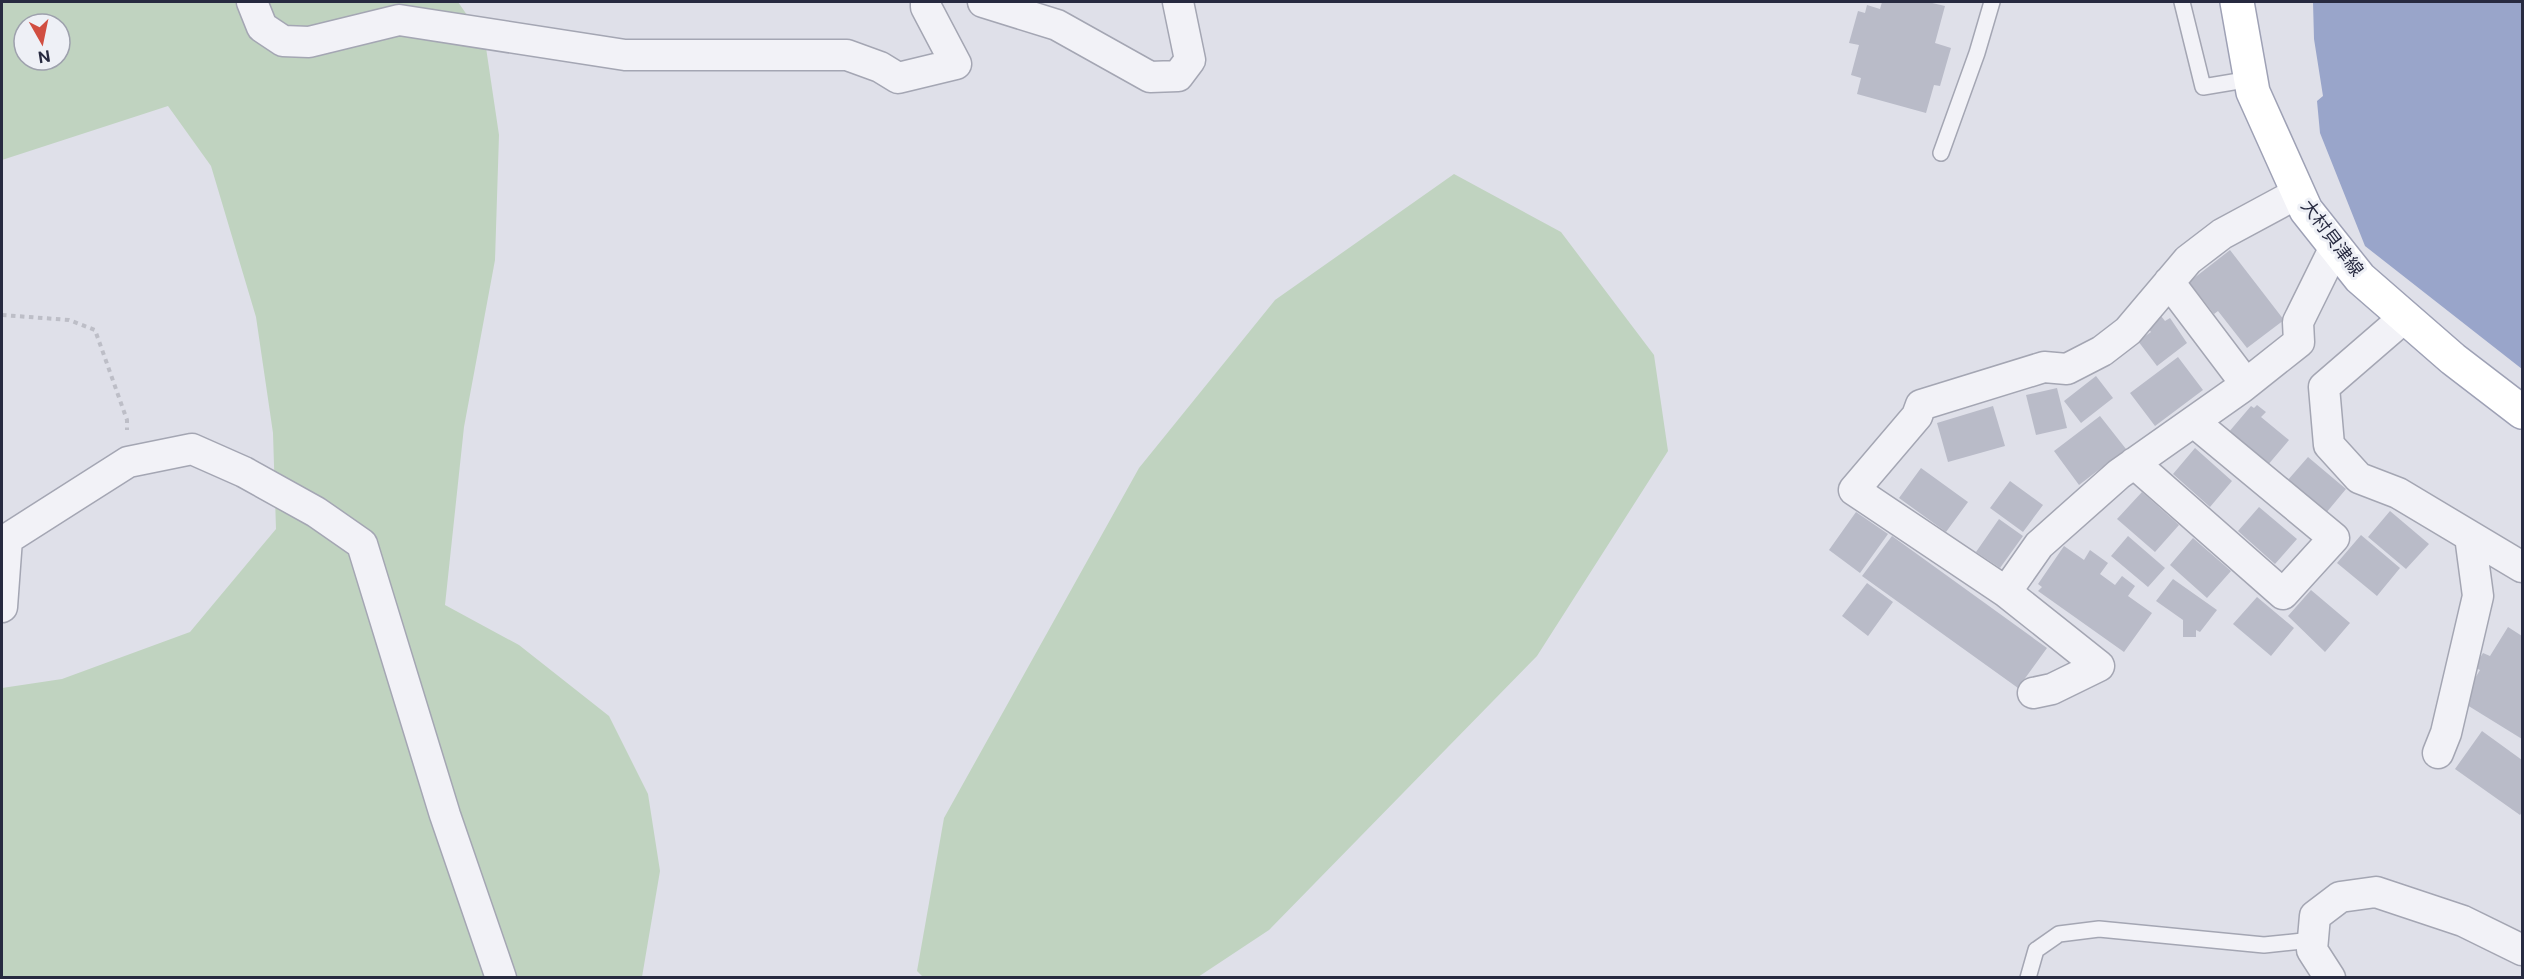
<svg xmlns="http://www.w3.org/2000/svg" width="2524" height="979" font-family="'Public Sans','Noto Sans JP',sans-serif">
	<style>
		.green { fill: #c0d3c0; fill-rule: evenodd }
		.water { fill: #99a5ca }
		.building { fill: #b9bbc8 }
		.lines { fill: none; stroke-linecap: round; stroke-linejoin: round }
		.service-casing { stroke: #a4a6b3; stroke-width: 18 }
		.minor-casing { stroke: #a4a6b3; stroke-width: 33 }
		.primary-casing { stroke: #9ea1b5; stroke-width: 36 }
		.path { stroke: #bdbec7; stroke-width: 4; stroke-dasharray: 4.5 4.5; stroke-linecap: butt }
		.service { stroke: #f2f2f7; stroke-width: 15 }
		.minor { stroke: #f2f2f7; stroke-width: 30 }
		.primary { stroke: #fff; stroke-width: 33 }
		.labels { text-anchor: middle; stroke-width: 6; stroke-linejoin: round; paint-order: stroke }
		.street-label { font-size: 18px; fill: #272a40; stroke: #eef0f6 }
	</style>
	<rect width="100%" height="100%" fill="#dfe0e9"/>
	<path class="green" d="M 2,2 L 458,2 L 485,41 L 499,135 L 495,260 L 464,427 L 445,605 L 519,645 L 609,716 L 648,794 L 660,871 L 642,977 L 2,978 L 2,688 L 62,679 L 190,632 L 276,529 L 273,433 L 256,317 L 211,166 L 168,106 L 2,160 ZM 24,24 L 60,24 L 60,60 L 24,60 Z
		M 1454,174 L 1561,232 L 1654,355 L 1668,451 L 1537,656 L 1269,930 L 1198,977 L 923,977 L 917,971 L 944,818 L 1139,468 L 1275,300 Z"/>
	<path class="water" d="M 2313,2 L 2522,2 L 2522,369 L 2365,246 L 2320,133 L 2317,101 L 2323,96 L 2314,39 Z"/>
	<path class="building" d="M 1882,2 L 1928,2 L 1945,6 L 1935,43 L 1951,48 L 1940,86 L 1934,85 L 1926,113 L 1857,94 L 1861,78 L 1851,75 L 1859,45 L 1849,43 L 1858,11 L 1865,13 L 1867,5 L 1880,9 Z
		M 2230,250 L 2284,320 L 2247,348 L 2218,311 L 2214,314 L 2189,282 Z
		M 2161,316 L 2165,321 L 2170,318 L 2187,343 L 2157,366 L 2138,341 L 2151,332 L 2148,328 Z
		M 2178,357 L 2203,390 L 2155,426 L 2130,393 Z
		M 2096,376 L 2113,398 L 2081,423 L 2064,401 Z
		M 2057,388 L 2067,428 L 2036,435 L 2026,395 Z
		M 2257,405 L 2266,412 L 2261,417 L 2289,440 L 2267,466 L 2228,433 L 2251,406 L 2254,408 Z
		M 1993,406 L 2005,446 L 1948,462 L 1937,423 Z
		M 2100,416 L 2126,449 L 2079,485 L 2054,451 Z
		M 2195,448 L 2232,481 L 2210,507 L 2173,474 Z
		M 2308,457 L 2346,489 L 2326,513 L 2287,481 Z
		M 1921,468 L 1968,502 L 1946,532 L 1899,498 Z
		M 2010,481 L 2043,505 L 2023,532 L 1990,508 Z
		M 2142,492 L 2179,525 L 2155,552 L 2117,519 Z
		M 2259,507 L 2297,539 L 2275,564 L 2238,531 Z
		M 2390,511 L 2429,544 L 2406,569 L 2368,537 Z
		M 1856,512 L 1888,534 L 1860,573 L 1829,550 Z
		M 1999,519 L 2023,536 L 2000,568 L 1976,552 Z
		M 2361,535 L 2400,568 L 2377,596 L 2337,563 Z
		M 1892,536 L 2047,648 L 2018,688 L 1862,576 Z
		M 2128,536 L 2165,568 L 2148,587 L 2111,556 Z
		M 2193,538 L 2231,571 L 2207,598 L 2170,565 Z
		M 2064,546 L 2084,560 L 2090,550 L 2108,563 L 2100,574 L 2115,585 L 2122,576 L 2135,586 L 2128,596 L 2152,613 L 2124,652 L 2038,591 L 2042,587 L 2038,584 Z
		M 2173,579 L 2217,610 L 2200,632 L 2196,630 L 2196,637 L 2183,637 L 2183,620 L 2156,601 Z
		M 1867,583 L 1893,602 L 1868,636 L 1842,616 Z
		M 2311,590 L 2350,623 L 2325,652 L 2288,616 Z
		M 2257,597 L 2294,628 L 2271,656 L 2233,624 Z
		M 2508,627 L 2522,636 L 2522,739 L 2467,705 L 2469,702 L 2463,698 L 2480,670 L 2474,667 L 2483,653 L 2490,656 Z
		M 2482,731 L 2522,760 L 2522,812 L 2520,815 L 2455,769 Z"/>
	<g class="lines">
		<g class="service-casing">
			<path id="service" d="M 2182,2 L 2203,87 L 2251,79
				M 1941,153 L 1977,53 L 1992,2
				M 2028,978 L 2036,950 L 2059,934 L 2099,929 L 2264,945 L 2312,940"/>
		</g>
		<g class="minor-casing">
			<path id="minor" d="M 252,2 L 262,27 L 283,41 L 309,42 L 399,20 L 625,55 L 847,55 L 880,67 L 898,78 L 956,64 L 926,7 L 926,2
				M 983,2 L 1057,25 L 1150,77 L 1178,76 L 1190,60 L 1178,2
				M 2169,282 L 2246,384
				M 2405,317 L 2324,387 L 2329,445 L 2359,478 L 2398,493 L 2522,567
				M 2134,463 L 2283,594 L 2334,538 L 2194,422
				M 2006,592 L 1854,490 L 1917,416 L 1921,405 L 2044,367 L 2067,369 L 2102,351 L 2128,331 L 2188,260 L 2222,234 L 2298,193
				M 2,607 L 7,539 L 128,462 L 192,449 L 244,472 L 316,512 L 362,544 L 445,815 L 501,978
				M 2033,693 L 2052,689 L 2099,666 L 2006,592 L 2039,545 L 2119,474 L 2241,388 L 2299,342 L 2298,322 L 2335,247
				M 2438,753 L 2446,733 L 2478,596 L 2470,536
				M 2330,978 L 2312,950 L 2315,916 L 2340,897 L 2376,892 L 2463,921 L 2522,950"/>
		</g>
		<g class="primary-casing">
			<path id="primary" d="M 2237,2 L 2253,92 L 2306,210 L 2360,278 L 2453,359 L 2522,412"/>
		</g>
		<path class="path" d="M 2,315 L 69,320 L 95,330 L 127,420 L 127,430"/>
		<use href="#service" class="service"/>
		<use href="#minor" class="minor"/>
		<use href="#primary" class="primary"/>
	</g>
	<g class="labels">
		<g class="street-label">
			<text transform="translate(2332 238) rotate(53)" y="6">大村貝津線</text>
		</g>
	</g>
	<rect width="2524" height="979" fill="none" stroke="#272a40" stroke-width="6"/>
	<g transform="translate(42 42) rotate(171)"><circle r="28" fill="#eef0f6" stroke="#9ea1ad" stroke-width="1.5"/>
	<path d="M0-4.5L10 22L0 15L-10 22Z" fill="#d14e41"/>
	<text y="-9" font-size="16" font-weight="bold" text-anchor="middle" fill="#272a40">N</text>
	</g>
</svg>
